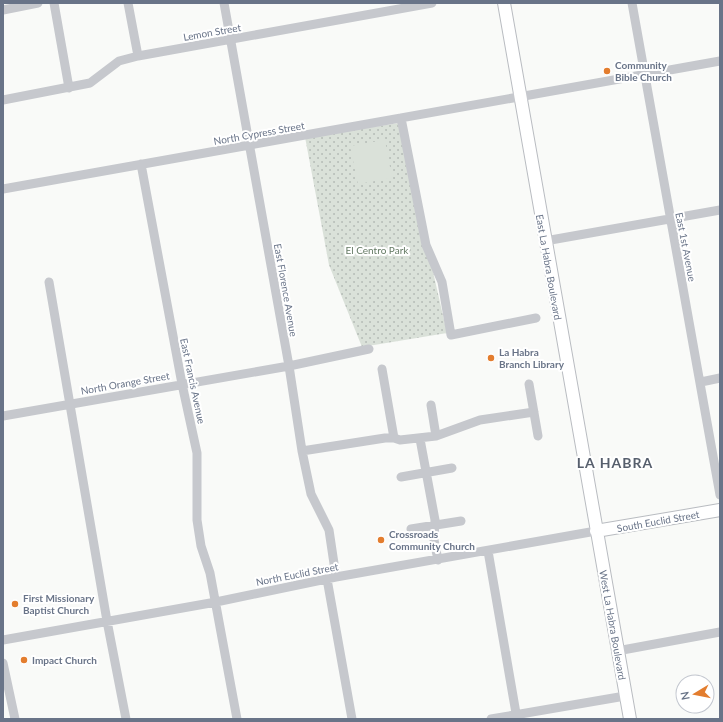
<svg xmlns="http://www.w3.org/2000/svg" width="723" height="722" font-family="Lato,sans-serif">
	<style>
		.green { fill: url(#green-dots) }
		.pitch { fill: #dae1d9 }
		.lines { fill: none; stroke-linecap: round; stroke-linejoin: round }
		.major-casing { stroke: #b9bcc1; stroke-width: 14 }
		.minor { stroke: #c6c8cd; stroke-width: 9 }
		.major { stroke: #fff; stroke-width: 12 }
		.poi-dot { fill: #e37d2e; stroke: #fff; stroke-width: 1.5 }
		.labels { text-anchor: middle; stroke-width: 4; stroke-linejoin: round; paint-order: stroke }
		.street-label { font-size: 10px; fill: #697488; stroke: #fff }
		.poi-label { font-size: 10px; font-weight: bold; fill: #697488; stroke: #fff; text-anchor: start }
		.park-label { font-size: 10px; fill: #647a64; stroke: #fff }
		.district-label { font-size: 14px; font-weight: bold; letter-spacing: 1px; fill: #575f6d; stroke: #fff }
	</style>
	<defs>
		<pattern id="green-dots" width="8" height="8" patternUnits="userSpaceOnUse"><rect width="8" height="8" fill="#dae1d9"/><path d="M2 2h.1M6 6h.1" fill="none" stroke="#b5bbb6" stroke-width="1.8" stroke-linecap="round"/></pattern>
	</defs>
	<rect width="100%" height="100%" fill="#f9faf8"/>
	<path class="green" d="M 399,123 L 447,333 L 362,347 L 329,265 L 305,137 Z"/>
	<path class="pitch" d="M 385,140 L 392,178 L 358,184 L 350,146 Z"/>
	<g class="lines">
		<g class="major-casing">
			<path id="major" d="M 504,3 L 630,719
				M 596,531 L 720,510"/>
		</g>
		<path class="minor" d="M 54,3 L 69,88
			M 128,3 L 138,56
			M 224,3 L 289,366 L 302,451 L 311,494 L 329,530 L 336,577
			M 632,3 L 720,495
			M 3,10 L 38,3
			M 3,100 L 90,83 L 119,61 L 138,56 L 432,3
			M 401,118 L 426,245 L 442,282 L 451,335 L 536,318
			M 141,164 L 182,384 L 197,453 L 197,520 L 201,546 L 210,573 L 237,719
			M 3,189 L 720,61
			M 545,241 L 720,210
			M 49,282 L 107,621 L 126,719
			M 382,369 L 394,438
			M 701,382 L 720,378
			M 529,384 L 538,436
			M 431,405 L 436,436
			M 3,416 L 289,366 L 369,349
			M 420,439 L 435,520 L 434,540 L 438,560
			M 302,451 L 385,438 L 394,438 L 400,440 L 436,436 L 480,420 L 534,412
			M 401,477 L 452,468
			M 411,529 L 461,521
			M 488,551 L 517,719
			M 327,579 L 352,719
			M 3,640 L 216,602 L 336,577 L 596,531
			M 617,651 L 720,632
			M 3,663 L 15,719
			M 491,719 L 625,696"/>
		<use href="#major" class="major"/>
	</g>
	<g class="poi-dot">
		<circle cx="607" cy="71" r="4"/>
		<circle cx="491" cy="358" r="4"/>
		<circle cx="381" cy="540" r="4"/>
		<circle cx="15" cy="604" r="4"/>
		<circle cx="24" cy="660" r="4"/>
	</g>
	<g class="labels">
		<g class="street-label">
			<text transform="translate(212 32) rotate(-10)" y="4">Lemon Street</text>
			<text transform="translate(259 133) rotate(-10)" y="4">North Cypress Street</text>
			<text transform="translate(686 247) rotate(79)" y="4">East 1st Avenue</text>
			<text transform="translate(549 267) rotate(80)" y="4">East La Habra Boulevard</text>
			<text transform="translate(286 290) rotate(80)" y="4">East Florence Avenue</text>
			<text transform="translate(193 381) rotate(78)" y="4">East Francis Avenue</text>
			<text transform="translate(125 383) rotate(-10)" y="4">North Orange Street</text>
			<text transform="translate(658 521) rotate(-10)" y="4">South Euclid Street</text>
			<text transform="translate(297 574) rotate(-11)" y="4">North Euclid Street</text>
			<text transform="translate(613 625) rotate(80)" y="4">West La Habra Boulevard</text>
		</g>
		<g class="poi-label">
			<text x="615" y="69">Community<tspan x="615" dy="12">Bible Church</tspan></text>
			<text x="499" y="356">La Habra<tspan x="499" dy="12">Branch Library</tspan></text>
			<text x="389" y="538">Crossroads<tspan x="389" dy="12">Community Church</tspan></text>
			<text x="23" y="602">First Missionary<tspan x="23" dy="12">Baptist Church</tspan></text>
			<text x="32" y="664">Impact Church</text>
		</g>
		<g class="park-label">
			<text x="377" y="254">El Centro Park</text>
		</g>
		<g class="district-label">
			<text x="615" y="468">LA HABRA</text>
		</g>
	</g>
	<rect width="723" height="722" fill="none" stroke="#697488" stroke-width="8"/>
	<g transform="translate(695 694) rotate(260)"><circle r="19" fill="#ffffff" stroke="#c3c7cf"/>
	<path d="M0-3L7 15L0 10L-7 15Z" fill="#e37d2e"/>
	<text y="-6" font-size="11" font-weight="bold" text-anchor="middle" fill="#697488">N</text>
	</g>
</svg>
